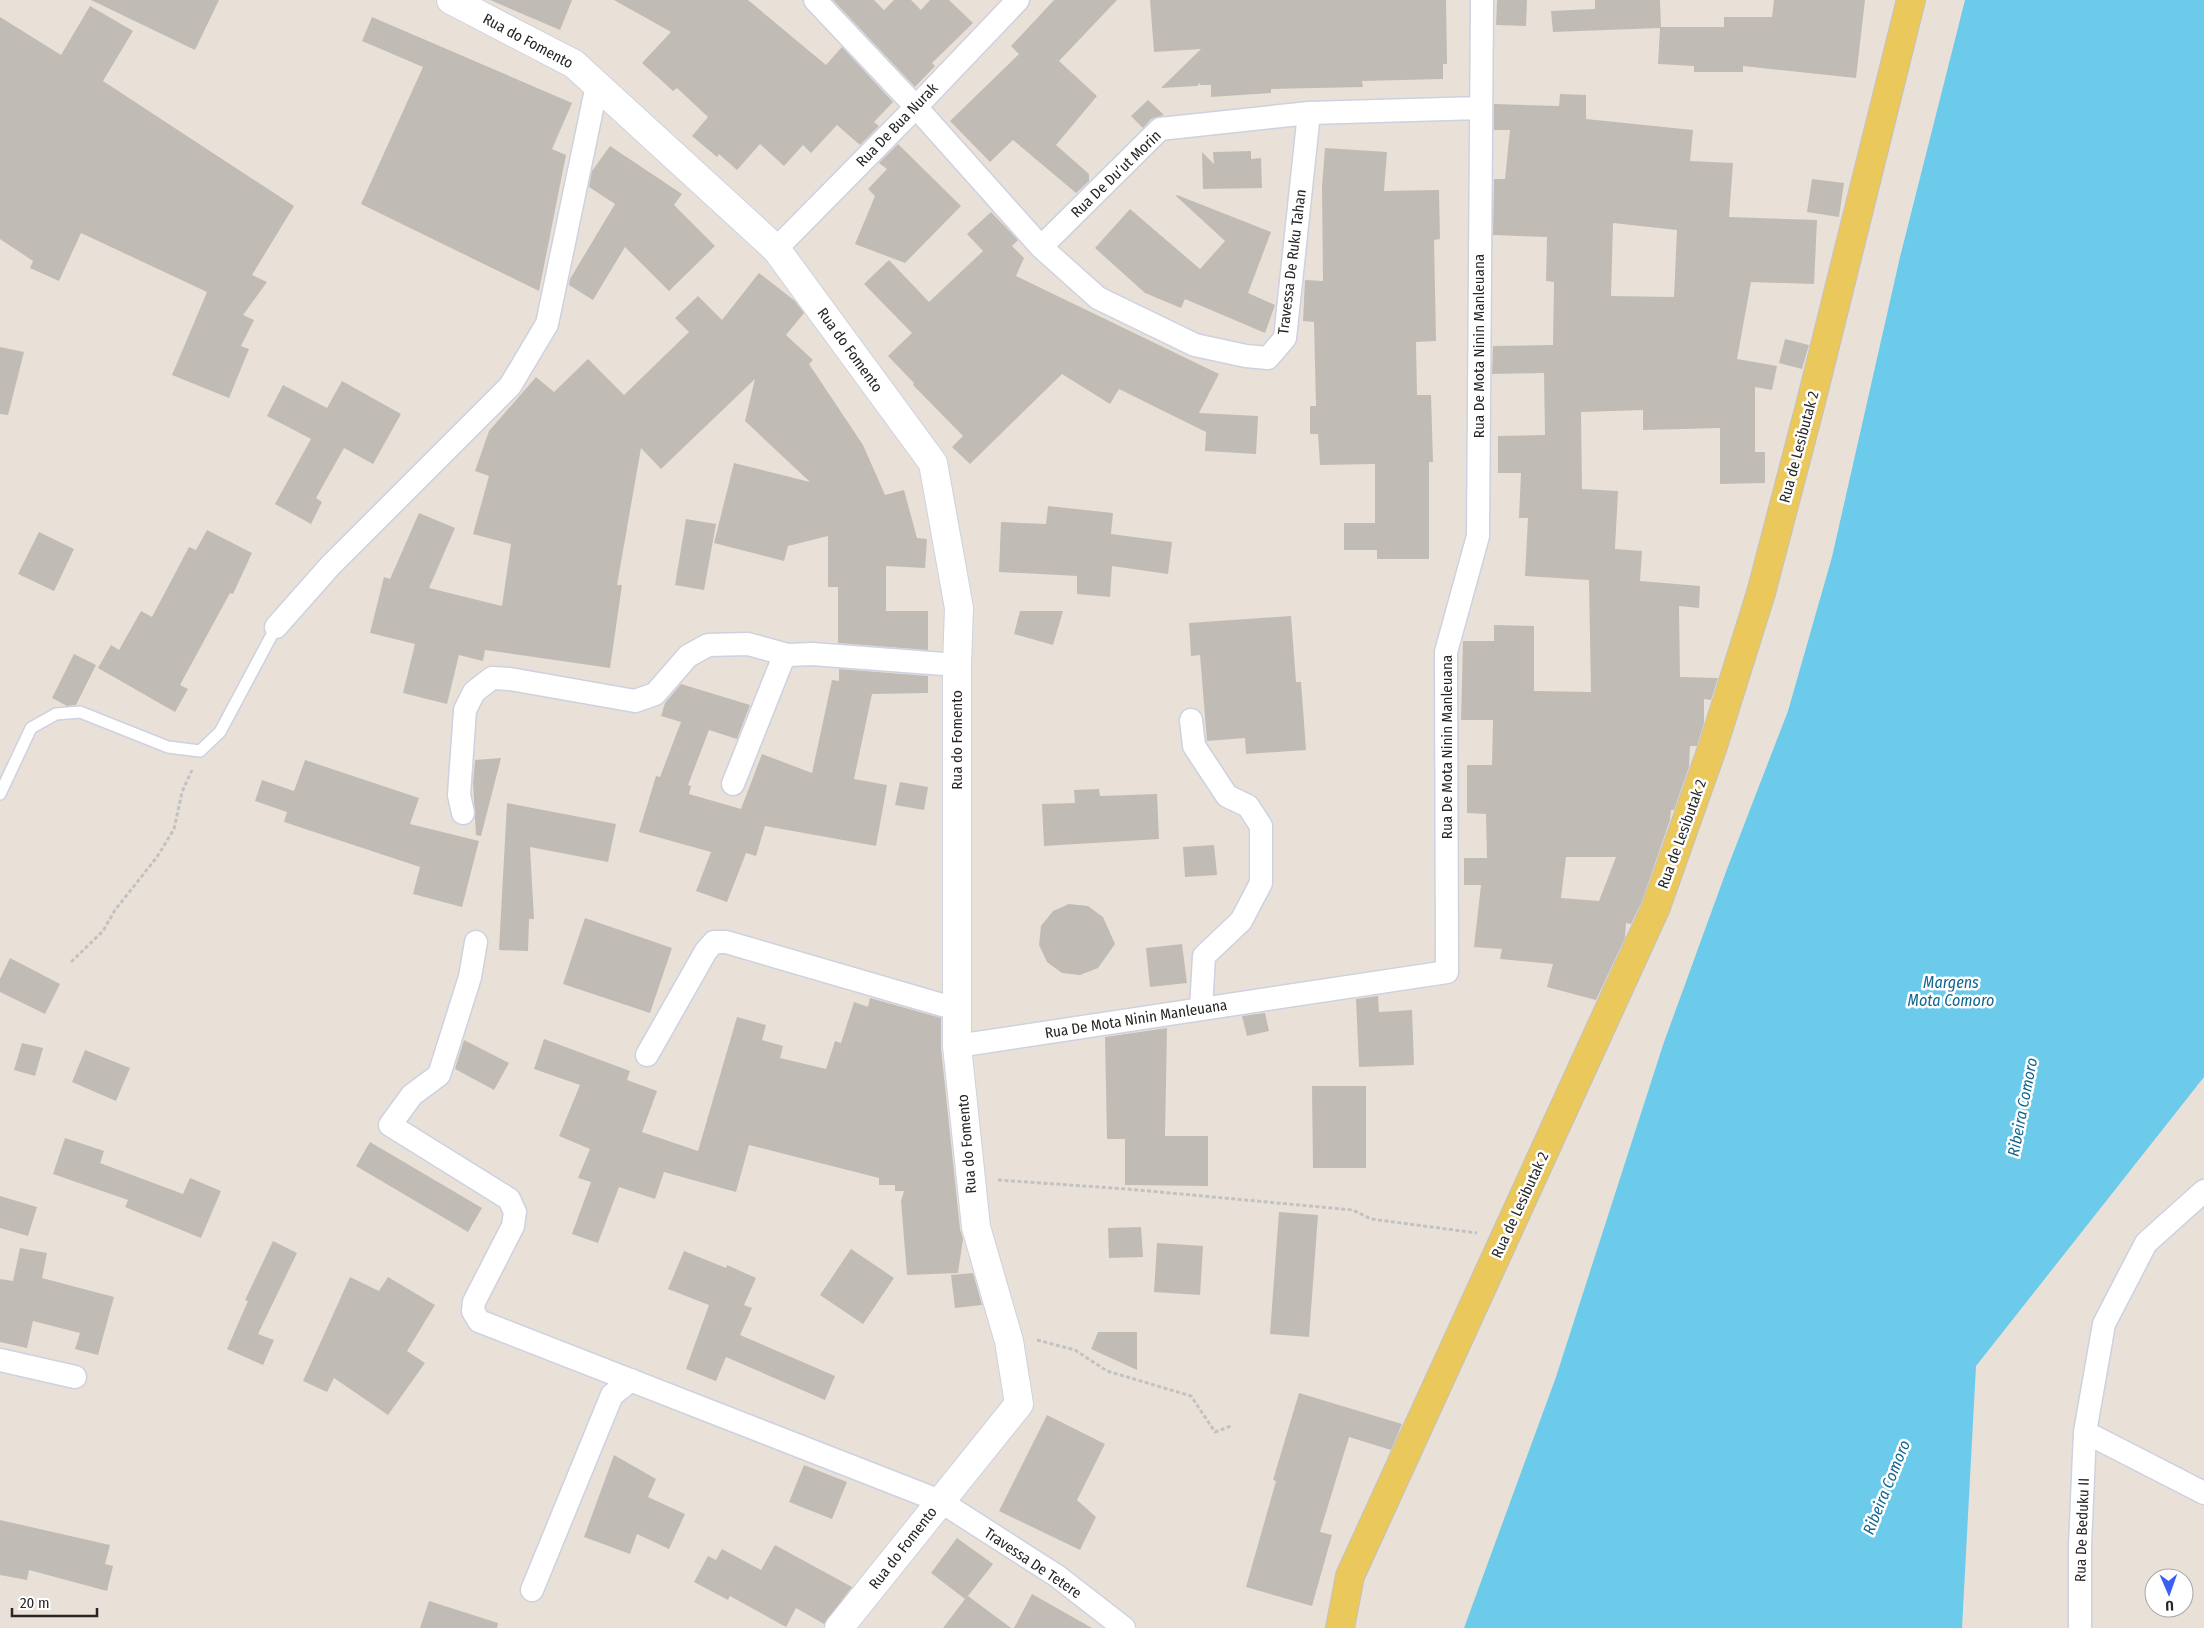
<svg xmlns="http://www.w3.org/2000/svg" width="2204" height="1628" font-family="'Fira Sans Condensed',sans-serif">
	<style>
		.water { fill: #6ccaea }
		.building { fill: #c1bbb5; fill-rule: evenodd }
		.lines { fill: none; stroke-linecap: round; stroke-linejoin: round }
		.lane-casing { stroke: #cdd1e0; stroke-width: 14 }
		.street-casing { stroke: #cdd1e0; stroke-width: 25 }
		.secondary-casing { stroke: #cdd1e0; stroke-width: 30 }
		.primary-casing { stroke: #c2c2c2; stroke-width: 30 }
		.path { stroke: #c2c2c2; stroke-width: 3; stroke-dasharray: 4 2.5; stroke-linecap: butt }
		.lane { stroke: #fff; stroke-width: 11 }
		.street { stroke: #fff; stroke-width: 22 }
		.secondary { stroke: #fff; stroke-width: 28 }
		.primary { stroke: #ebc85b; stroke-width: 28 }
		.labels { text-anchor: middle; stroke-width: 5; stroke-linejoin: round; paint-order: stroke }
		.street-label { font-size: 15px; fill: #262626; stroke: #fff }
		.water-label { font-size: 16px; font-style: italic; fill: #116690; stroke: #fff }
	</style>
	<rect width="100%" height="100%" fill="#e9e1d8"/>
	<path class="water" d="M 1965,0 L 2204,0 L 2204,1077 L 1976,1366 L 1962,1628 L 1464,1628 L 1556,1377 L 1663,1045 L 1727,869 L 1788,711 L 1832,557 L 1900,257 Z"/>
	<path class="building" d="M 91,0 L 219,0 L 195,50 Z
		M 490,0 L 572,0 L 560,30 Z
		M 614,0 L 748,0 L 826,65 L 842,47 L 893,102 L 874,122 L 879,126 L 860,145 L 837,125 L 811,153 L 803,145 L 784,166 L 760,144 L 737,170 L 719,154 L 717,157 L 692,136 L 708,117 L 677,88 L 673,91 L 642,63 L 671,32 Z
		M 833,0 L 874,0 L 884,10 L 894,0 L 911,0 L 921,10 L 930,0 L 949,0 L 973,23 L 932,63 L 935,66 L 915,87 Z
		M 1054,0 L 1117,0 L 1059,61 L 1097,96 L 1056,145 L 1089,174 L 1089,181 L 1076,193 L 1013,140 L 990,162 L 950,121 L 1019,54 L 1011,46 Z
		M 1150,0 L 1446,0 L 1447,64 L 1443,64 L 1443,79 L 1362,81 L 1363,87 L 1271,89 L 1271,93 L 1211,97 L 1211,85 L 1200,85 L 1200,83 L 1197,86 L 1161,88 L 1201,49 L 1154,52 Z
		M 1497,0 L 1527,0 L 1526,26 L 1496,25 Z
		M 1595,0 L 1660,0 L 1661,27 L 1724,27 L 1724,17 L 1772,17 L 1774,0 L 1865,0 L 1856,78 L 1743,66 L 1743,72 L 1694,72 L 1694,66 L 1658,64 L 1660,28 L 1553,32 L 1551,11 L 1595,9 Z
		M 90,6 L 133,31 L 103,81 L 294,206 L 252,275 L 267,282 L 243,315 L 254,320 L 241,346 L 249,349 L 229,398 L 172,375 L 207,292 L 81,233 L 59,281 L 30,268 L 33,261 L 0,239 L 0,17 L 61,55 Z
		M 372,17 L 572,103 L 552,149 L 566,155 L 539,291 L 361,204 L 423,67 L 362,41 Z
		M 1560,94 L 1586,95 L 1586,119 L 1693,130 L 1690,161 L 1733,163 L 1729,217 L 1817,220 L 1814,284 L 1751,282 L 1737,359 L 1777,366 L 1772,390 L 1755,387 L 1755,452 L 1765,452 L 1765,483 L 1720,484 L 1720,428 L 1643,430 L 1643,410 L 1581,412 L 1582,489 L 1618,491 L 1615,549 L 1642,551 L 1640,581 L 1700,586 L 1699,608 L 1679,606 L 1680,677 L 1718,678 L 1711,700 L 1704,699 L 1704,723 L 1697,746 L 1690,746 L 1689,767 L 1674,810 L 1671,810 L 1670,820 L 1642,901 L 1631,924 L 1626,923 L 1625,938 L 1596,1000 L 1547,987 L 1553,964 L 1500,959 L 1502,949 L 1474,947 L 1481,885 L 1464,885 L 1464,858 L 1487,858 L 1486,814 L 1467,813 L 1467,765 L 1492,765 L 1493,720 L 1461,720 L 1463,641 L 1494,641 L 1494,625 L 1534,626 L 1534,691 L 1591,692 L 1589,580 L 1525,576 L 1528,518 L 1519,518 L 1521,473 L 1498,473 L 1498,436 L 1545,435 L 1544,373 L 1492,374 L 1493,346 L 1553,345 L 1554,282 L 1546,281 L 1547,237 L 1493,235 L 1494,179 L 1505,179 L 1510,130 L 1494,130 L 1494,104 L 1559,106 ZM 1613,223 L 1677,230 L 1674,297 L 1611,296 ZM 1566,857 L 1616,857 L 1599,901 L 1561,898 Z
		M 1148,100 L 1164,115 L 1151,119 L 1143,128 L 1131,116 Z
		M 898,144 L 961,206 L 905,263 L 855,244 L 875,196 L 868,189 L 887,169 L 879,163 Z
		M 610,146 L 682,194 L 674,205 L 715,246 L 669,291 L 625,247 L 593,300 L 569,285 L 570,279 L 615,204 L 589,187 L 592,171 Z
		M 1325,148 L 1387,152 L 1384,191 L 1439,190 L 1440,239 L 1434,240 L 1436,341 L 1416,342 L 1417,395 L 1431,395 L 1433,462 L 1429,462 L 1429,559 L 1377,559 L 1377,550 L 1344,550 L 1344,523 L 1375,523 L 1375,464 L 1320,465 L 1318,434 L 1310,434 L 1310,406 L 1316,406 L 1314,322 L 1303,321 L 1305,280 L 1323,281 L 1322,187 Z
		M 1251,151 L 1251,159 L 1261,158 L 1262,188 L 1203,189 L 1202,152 L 1214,164 L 1213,152 Z
		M 1812,179 L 1844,183 L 1839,217 L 1807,212 Z
		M 1177,195 L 1271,232 L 1248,293 L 1275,305 L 1265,333 L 1185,299 L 1181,308 L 1145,293 L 1095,248 L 1130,209 L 1200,269 L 1225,241 L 1176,196 Z
		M 991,212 L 1018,240 L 1012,246 L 1024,258 L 1016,276 L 1219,374 L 1199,413 L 1258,416 L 1256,454 L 1205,451 L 1206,432 L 1119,389 L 1110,404 L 1062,374 L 970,464 L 952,447 L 963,436 L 913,385 L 914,383 L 888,356 L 912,333 L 864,284 L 889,260 L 929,302 L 983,251 L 967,234 Z
		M 759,273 L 795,301 L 804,313 L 786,335 L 813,360 L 809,364 L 863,445 L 885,495 L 904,490 L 917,538 L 927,539 L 925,568 L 886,566 L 886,611 L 928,611 L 928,650 L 838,643 L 838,587 L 828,587 L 828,536 L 788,546 L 784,561 L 714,543 L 734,463 L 810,482 L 745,421 L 755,379 L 661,469 L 641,448 L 617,585 L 622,585 L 610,668 L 485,650 L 483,661 L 459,655 L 447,704 L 403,693 L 415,644 L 370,633 L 384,577 L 390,579 L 419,513 L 455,528 L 429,588 L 502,606 L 511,544 L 473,534 L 489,476 L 475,471 L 489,431 L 536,377 L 554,392 L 588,359 L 624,395 L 689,332 L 675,318 L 698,296 L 722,320 Z
		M 1785,339 L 1809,345 L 1802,369 L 1779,363 Z
		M 0,347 L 24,352 L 8,415 L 0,414 Z
		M 342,381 L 401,414 L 373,464 L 344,448 L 316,498 L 322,502 L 311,524 L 275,504 L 311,439 L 267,416 L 283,385 L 327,408 Z
		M 1048,506 L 1113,513 L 1111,534 L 1172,542 L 1168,574 L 1112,566 L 1110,597 L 1077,594 L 1077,576 L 999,572 L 1001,522 L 1046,524 Z
		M 686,519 L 716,524 L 704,590 L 675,585 Z
		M 207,530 L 252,553 L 233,594 L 230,593 L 180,685 L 188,689 L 175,712 L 98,668 L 111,645 L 119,650 L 141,611 L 152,617 L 189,547 L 196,550 Z
		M 39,532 L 74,549 L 54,591 L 18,574 Z
		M 1020,611 L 1063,611 L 1053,645 L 1014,634 Z
		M 1291,616 L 1296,682 L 1301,682 L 1306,750 L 1246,754 L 1245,738 L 1207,741 L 1200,655 L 1191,656 L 1189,623 Z
		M 74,654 L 96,665 L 76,705 L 67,706 L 52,698 Z
		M 839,669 L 928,676 L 928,693 L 872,694 L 854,779 L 887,785 L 876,846 L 765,826 L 756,856 L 746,853 L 727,902 L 696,891 L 711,852 L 639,832 L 656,776 L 660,777 L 681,722 L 661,716 L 665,703 L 681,684 L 750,705 L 737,739 L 709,730 L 688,785 L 691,786 L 689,794 L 741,809 L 762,754 L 812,773 L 832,680 L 839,681 Z
		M 501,758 L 481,836 L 476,835 L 473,783 L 475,760 Z
		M 305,760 L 419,798 L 410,824 L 479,841 L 462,907 L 413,894 L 420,867 L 284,822 L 287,812 L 255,801 L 262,780 L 294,791 Z
		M 900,782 L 928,787 L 924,810 L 895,805 Z
		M 1099,789 L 1100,796 L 1157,794 L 1159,839 L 1044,846 L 1042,804 L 1075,803 L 1074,790 Z
		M 507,803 L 616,824 L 608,862 L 530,847 L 534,919 L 529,919 L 528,951 L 499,950 Z
		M 1214,845 L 1217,875 L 1185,877 L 1183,847 Z
		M 1069,904 L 1088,906 L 1103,917 L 1115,944 L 1098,968 L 1080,975 L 1062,973 L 1047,962 L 1039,945 L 1041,926 L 1053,911 Z
		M 585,918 L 672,948 L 650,1013 L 563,984 Z
		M 1182,944 L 1187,983 L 1150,987 L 1146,948 Z
		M 10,958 L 60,984 L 45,1014 L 0,992 L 0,979 Z
		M 1378,996 L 1379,1012 L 1412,1010 L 1414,1065 L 1359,1067 L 1356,999 Z
		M 870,998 L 941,1018 L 941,1048 L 960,1229 L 963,1239 L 958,1273 L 907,1275 L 901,1201 L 904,1191 L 895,1191 L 895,1185 L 879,1185 L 879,1178 L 749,1145 L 736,1192 L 664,1172 L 655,1199 L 619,1187 L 598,1243 L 572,1234 L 591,1182 L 578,1178 L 590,1149 L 559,1136 L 580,1085 L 534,1069 L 544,1039 L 630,1071 L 627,1080 L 657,1091 L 642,1132 L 698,1151 L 737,1017 L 766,1025 L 762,1040 L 783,1046 L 780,1058 L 826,1069 L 835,1041 L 841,1043 L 854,1002 L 868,1007 Z
		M 1265,1013 L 1269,1031 L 1247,1036 L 1242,1016 Z
		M 1167,1028 L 1165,1136 L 1208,1136 L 1208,1186 L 1125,1185 L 1125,1139 L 1107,1139 L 1105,1037 Z
		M 464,1040 L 509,1063 L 494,1090 L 455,1069 Z
		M 22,1043 L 43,1048 L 35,1076 L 14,1070 Z
		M 85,1050 L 130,1068 L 116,1101 L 72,1082 Z
		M 1312,1086 L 1366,1086 L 1366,1168 L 1313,1168 Z
		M 65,1138 L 104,1151 L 100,1163 L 183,1194 L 190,1178 L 221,1191 L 201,1238 L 125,1207 L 128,1200 L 53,1174 Z
		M 370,1142 L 482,1208 L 468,1232 L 356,1166 Z
		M 0,1196 L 37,1207 L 28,1236 L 0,1228 Z
		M 1279,1212 L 1318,1215 L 1309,1337 L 1270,1334 Z
		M 1141,1227 L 1143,1257 L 1109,1258 L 1108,1228 Z
		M 273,1241 L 297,1253 L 258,1334 L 274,1340 L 263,1365 L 227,1349 L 248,1301 L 245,1300 Z
		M 1157,1243 L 1203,1246 L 1200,1295 L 1154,1292 Z
		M 20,1248 L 47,1253 L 42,1278 L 114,1297 L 98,1355 L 75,1349 L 80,1333 L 33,1321 L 27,1348 L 0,1342 L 0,1279 L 13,1281 Z
		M 851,1249 L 894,1278 L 863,1324 L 820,1295 Z
		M 684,1251 L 726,1268 L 727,1265 L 756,1278 L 744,1305 L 752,1308 L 740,1335 L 835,1376 L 825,1400 L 726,1357 L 716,1381 L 686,1369 L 709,1305 L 668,1289 Z
		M 973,1273 L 982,1305 L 955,1308 L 951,1275 Z
		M 350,1277 L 379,1291 L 388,1277 L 435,1305 L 407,1351 L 425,1363 L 388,1415 L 334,1378 L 327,1392 L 303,1381 Z
		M 1098,1332 L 1137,1332 L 1137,1370 L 1091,1349 Z
		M 1299,1393 L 1402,1424 L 1391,1450 L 1349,1437 L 1320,1532 L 1332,1535 L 1312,1606 L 1246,1587 L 1276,1481 L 1273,1480 Z
		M 1047,1415 L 1105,1444 L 1077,1500 L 1096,1517 L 1080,1550 L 999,1511 Z
		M 614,1455 L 656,1479 L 648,1497 L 685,1514 L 669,1549 L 637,1534 L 630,1554 L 584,1537 Z
		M 804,1465 L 847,1482 L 832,1519 L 789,1502 Z
		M 0,1520 L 110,1545 L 105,1564 L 113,1566 L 107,1591 L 29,1570 L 27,1580 L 0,1575 Z
		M 957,1538 L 993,1564 L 968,1596 L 1011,1628 L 943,1628 L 965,1599 L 931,1573 Z
		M 775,1545 L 852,1587 L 824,1624 L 796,1608 L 786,1627 L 730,1596 L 728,1600 L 694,1582 L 708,1556 L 716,1560 L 722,1549 L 761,1570 Z
		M 1032,1594 L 1092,1628 L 1014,1628 Z
		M 429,1601 L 498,1623 L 497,1628 L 420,1628 Z"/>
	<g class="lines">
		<g class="lane-casing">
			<path id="lane" d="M 0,794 L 31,728 L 56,714 L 80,712 L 168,747 L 200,751 L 220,732 L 276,627"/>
		</g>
		<g class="street-casing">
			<path id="street" d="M 815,0 L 916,107 L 1041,247 L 1160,129 L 1309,113 L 1480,108
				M 1041,247 L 1098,298 L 1195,345 L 1246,356 L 1268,358 L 1285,338 L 1309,113
				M 776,249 L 916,107 L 1018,0
				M 276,627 L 330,566 L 510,386 L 547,324 L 597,85
				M 1191,720 L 1194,746 L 1227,796 L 1248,806 L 1261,826 L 1261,883 L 1241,921 L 1204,956 L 1201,1009
				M 733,784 L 782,661 L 788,655 L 812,654 L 957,665
				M 463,813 L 459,795 L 465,710 L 474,692 L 492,678 L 510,679 L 635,701 L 655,694 L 688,656 L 708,645 L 748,644 L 788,655
				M 476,942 L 470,977 L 439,1075 L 412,1095 L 390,1125 L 509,1199 L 515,1212 L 513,1226 L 474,1302 L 473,1311 L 479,1321 L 940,1501 L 1057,1576 L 1124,1628
				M 957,1046 L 1447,972 L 1446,652 L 1478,536 L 1482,0
				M 647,1055 L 706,951 L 714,942 L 726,942 L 956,1009
				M 0,1360 L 75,1377
				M 2085,1432 L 2204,1493
				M 532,1590 L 612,1395 L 631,1380
				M 2080,1628 L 2080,1545 L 2085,1432 L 2104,1324 L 2146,1243 L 2204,1191"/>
		</g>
		<g class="secondary-casing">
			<path id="secondary" d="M 451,0 L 574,64 L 776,249 L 933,463 L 959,608 L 957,665 L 957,1046 L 976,1227 L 1009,1341 L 1019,1404 L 839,1628"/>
		</g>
		<g class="primary-casing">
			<path id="primary" d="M 1340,1628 L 1350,1576 L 1656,907 L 1713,746 L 1761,593 L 1811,402 L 1911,0"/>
		</g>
		<path class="path" d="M 71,962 L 103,931 L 115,910 L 157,857 L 174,829 L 182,792 L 192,770
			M 998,1180 L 1127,1189 L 1353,1210 L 1371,1219 L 1477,1233
			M 1037,1340 L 1075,1350 L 1107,1371 L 1191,1396 L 1215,1432 L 1231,1426"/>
		<use href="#lane" class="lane"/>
		<use href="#street" class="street"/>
		<use href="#secondary" class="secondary"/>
		<use href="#primary" class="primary"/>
	</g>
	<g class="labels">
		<g class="street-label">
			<text transform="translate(528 41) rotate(28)" y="5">Rua do Fomento</text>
			<text transform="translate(897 125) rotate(-46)" y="5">Rua De Bua Nurak</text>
			<text transform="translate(1116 174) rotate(-44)" y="5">Rua De Du’ut Morin</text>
			<text transform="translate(1292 262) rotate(-83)" y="5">Travessa De Ruku Tahan</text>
			<text transform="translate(1479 346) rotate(-90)" y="5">Rua De Mota Ninin Manleuana</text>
			<text transform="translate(850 350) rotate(54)" y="5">Rua do Fomento</text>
			<text transform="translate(1799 447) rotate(-75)" y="5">Rua de Lesibutak 2</text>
			<text transform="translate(957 740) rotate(-90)" y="5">Rua do Fomento</text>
			<text transform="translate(1447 747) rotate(-90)" y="5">Rua De Mota Ninin Manleuana</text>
			<text transform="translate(1682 834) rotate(-70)" y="5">Rua de Lesibutak 2</text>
			<text transform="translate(1136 1019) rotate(-9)" y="5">Rua De Mota Ninin Manleuana</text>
			<text transform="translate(967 1144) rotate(-95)" y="5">Rua do Fomento</text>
			<text transform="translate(1520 1205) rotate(-65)" y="5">Rua de Lesibutak 2</text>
			<text transform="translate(2082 1530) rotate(-88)" y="5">Rua De Beduku II</text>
			<text transform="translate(903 1548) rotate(-52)" y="5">Rua do Fomento</text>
			<text transform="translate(1033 1563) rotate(34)" y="5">Travessa De Tetere</text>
		</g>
		<g class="water-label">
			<text x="1951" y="988">Margens<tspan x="1951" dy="18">Mota Comoro</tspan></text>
			<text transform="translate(2022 1107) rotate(-79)" y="6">Ribeira Comoro</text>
			<text transform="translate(1886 1487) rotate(-68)" y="6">Ribeira Comoro</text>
		</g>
	</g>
	<g transform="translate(2169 1593) rotate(178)"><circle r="24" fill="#ffffff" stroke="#a8a8a8"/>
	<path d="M0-4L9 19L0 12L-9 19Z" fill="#3a5ff3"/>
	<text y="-8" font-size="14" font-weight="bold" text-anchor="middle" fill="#262626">U</text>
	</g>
	<path d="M12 1608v8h85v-8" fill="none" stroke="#262626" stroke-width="2.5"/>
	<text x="20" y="1608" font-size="15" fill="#262626" stroke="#ffffff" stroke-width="4" paint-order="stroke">20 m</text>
</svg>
